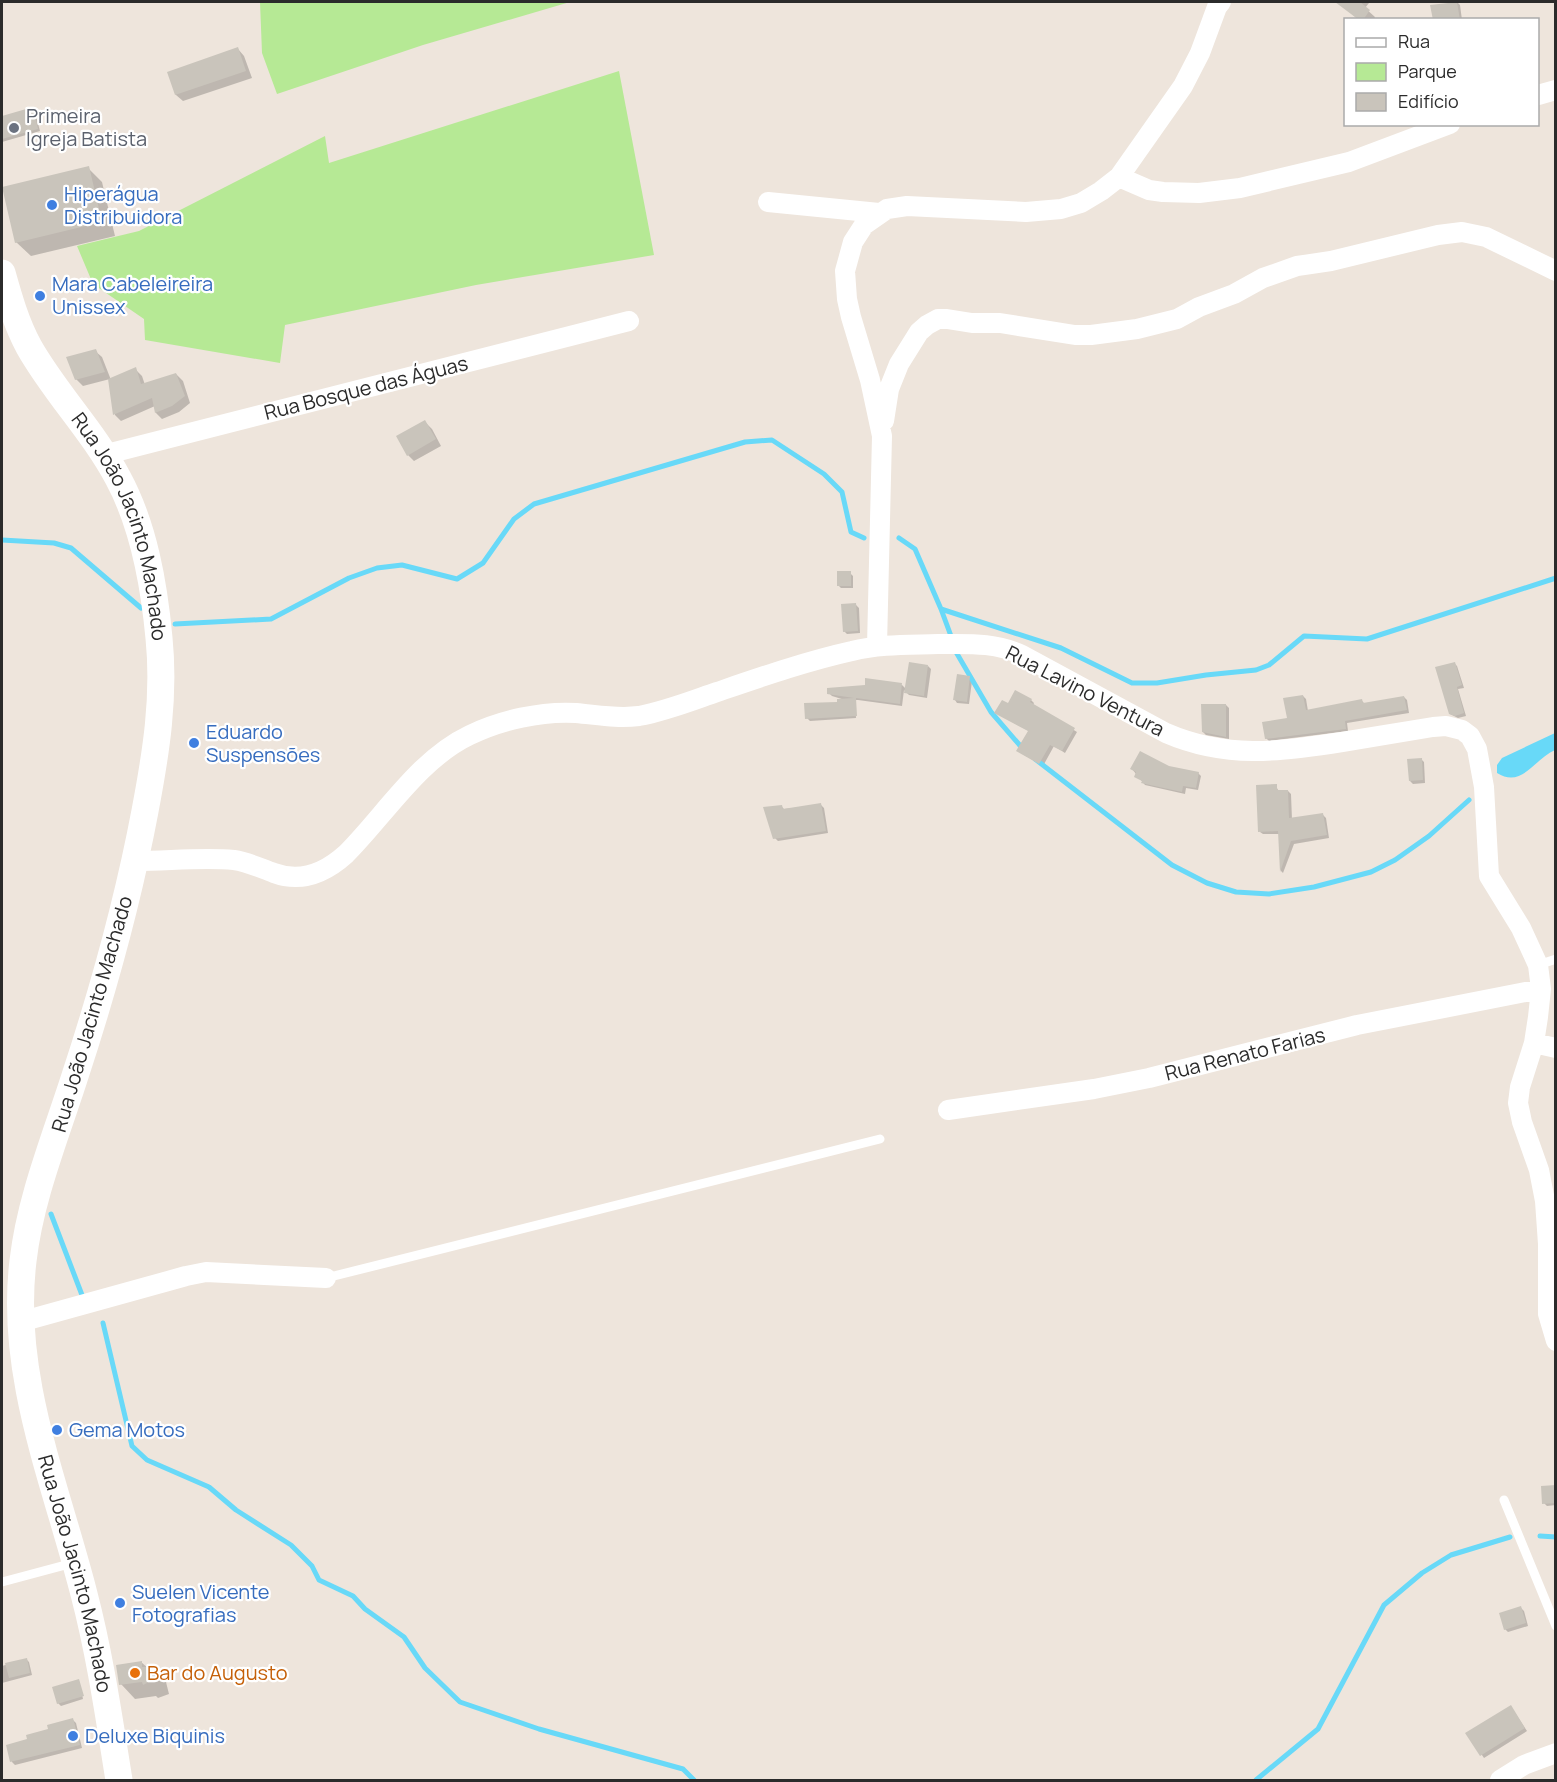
<svg xmlns="http://www.w3.org/2000/svg" width="1557" height="1782" font-family="Manrope,sans-serif">
	<style>
		.green { fill: #b6e995 }
		.water { fill: #68d9f8 }
		.shadow { fill: #0003 }
		.lines { fill: none; stroke-linecap: round; stroke-linejoin: round }
		.stream { stroke: #68d9f8; stroke-width: 5 }
		.building { fill: #c9c4bb }
		.service { stroke: #fff; stroke-width: 9 }
		.minor { stroke: #fff; stroke-width: 20 }
		.secondary { stroke: #fff; stroke-width: 27 }
		.worship-dot { fill: #6b7280; stroke: #fff; stroke-width: 2 }
		.shop-dot { fill: #3f7fe0; stroke: #fff; stroke-width: 2 }
		.food-dot { fill: #e8710a; stroke: #fff; stroke-width: 2 }
		.labels { text-anchor: middle; stroke-width: 4.5; stroke-linejoin: round; paint-order: stroke }
		.worship-label { font-size: 20px; fill: #5b616d; stroke: #fff; text-anchor: start }
		.shop-label { font-size: 20px; fill: #366cbe; stroke: #fff; text-anchor: start }
		.street-label { font-size: 20px; fill: #2b2b2b; stroke: #fff }
		.food-label { font-size: 20px; fill: #c56008; stroke: #fff; text-anchor: start }
	</style>
	<rect width="100%" height="100%" fill="#eee5dc"/>
	<path class="green" d="M 260,2 L 570,2 L 423,45 L 277,94 L 262,53 Z
		M 619,71 L 654,255 L 476,285 L 285,325 L 280,363 L 145,340 L 144,319 L 93,284 L 77,246 L 139,231 L 325,136 L 329,163 Z"/>
	<path class="water" d="M 1555,733 L 1555,750 C 1534,759 1522,789 1497,773 L 1497,765 L 1502,758 Z"/>
	<path class="shadow" d="M 1338,2 L 1368,2 L 1369,3 L 1365,8 L 1375,17 L 1374,20 L 1359,20 Z
		M 1457,2 L 1460,5 L 1462,20 L 1434,20 Z
		M 238,49 L 244,56 L 252,78 L 183,101 L 176,95 L 169,73 Z
		M 32,109 L 35,112 L 40,131 L 2,142 L 2,117 Z
		M 88,168 L 102,182 L 115,236 L 31,256 L 16,242 Z
		M 95,351 L 102,357 L 111,380 L 135,369 L 142,376 L 145,385 L 176,374 L 183,381 L 190,403 L 179,412 L 162,419 L 156,413 L 155,406 L 121,421 L 115,415 L 110,379 L 83,386 L 76,379 Z
		M 425,422 L 432,429 L 441,446 L 414,461 L 408,455 Z
		M 850,573 L 853,576 L 853,588 L 841,588 L 838,585 Z
		M 856,605 L 859,608 L 860,633 L 847,634 L 844,631 Z
		M 1454,663 L 1457,666 L 1464,688 L 1458,689 L 1466,716 L 1458,718 L 1450,714 Z
		M 928,666 L 931,669 L 927,698 L 909,695 L 904,690 L 902,706 L 858,700 L 859,718 L 858,700 L 855,700 L 856,718 L 810,721 L 807,718 L 845,700 L 832,696 L 829,693 L 902,685 L 906,689 Z
		M 970,678 L 972,681 L 969,704 L 957,703 L 955,700 Z
		M 1303,696 L 1306,699 L 1308,711 L 1362,701 L 1365,704 L 1404,697 L 1407,700 L 1409,713 L 1347,723 L 1348,731 L 1269,741 L 1266,738 L 1288,720 Z
		M 1031,700 L 1034,703 L 1033,705 L 1077,732 L 1065,753 L 1054,746 L 1043,766 L 1021,753 L 1029,731 L 996,713 L 1009,705 Z
		M 1226,705 L 1229,708 L 1229,739 L 1206,735 L 1203,732 Z
		M 1421,759 L 1424,762 L 1425,783 L 1413,784 L 1410,781 Z
		M 1169,767 L 1198,773 L 1201,776 L 1198,790 L 1186,788 L 1185,794 L 1145,785 L 1132,769 Z
		M 1276,786 L 1279,792 L 1288,791 L 1291,794 L 1292,820 L 1323,815 L 1326,818 L 1329,838 L 1294,844 L 1283,873 L 1281,871 L 1279,834 L 1263,834 L 1260,832 Z
		M 821,805 L 824,808 L 828,833 L 778,841 L 775,838 L 782,807 L 784,809 Z
		M 1556,1486 L 1556,1505 L 1547,1506 L 1544,1503 Z
		M 1521,1608 L 1524,1611 L 1528,1626 L 1508,1632 L 1505,1629 Z
		M 26,1659 L 29,1662 L 32,1675 L 2,1683 L 2,1666 Z
		M 141,1662 L 148,1668 L 152,1668 L 166,1682 L 169,1694 L 158,1698 L 156,1696 L 135,1699 L 121,1684 Z
		M 79,1681 L 83,1699 L 61,1706 L 58,1703 Z
		M 1513,1710 L 1527,1731 L 1484,1758 L 1467,1733 Z
		M 73,1720 L 76,1723 L 82,1748 L 15,1765 L 12,1762 L 8,1746 L 29,1740 Z"/>
	<g class="lines">
		<path class="stream" d="M 899,538 L 915,549 L 941,609 L 1061,648 L 1132,683 L 1157,683 L 1206,675 L 1256,670 L 1269,665 L 1304,636 L 1367,639 L 1556,578
			M 2,540 L 54,543 L 71,548 L 141,608
			M 941,609 L 951,636
			M 175,624 L 271,619 L 349,578 L 377,568 L 402,565 L 457,579 L 483,563 L 514,519 L 534,504 L 745,442 L 772,440 L 824,474 L 842,492 L 851,532 L 864,538
			M 956,652 L 991,712 L 1023,749
			M 1035,759 L 1172,865 L 1207,883 L 1236,892 L 1269,894 L 1314,887 L 1371,872 L 1395,860 L 1429,836 L 1469,800
			M 51,1214 L 82,1295
			M 103,1323 L 132,1446 L 147,1460 L 209,1487 L 236,1510 L 291,1545 L 312,1566 L 319,1580 L 353,1596 L 365,1609 L 404,1637 L 425,1668 L 460,1702 L 539,1729 L 683,1769 L 694,1780
			M 1540,1536 L 1556,1537
			M 1256,1780 L 1318,1729 L 1384,1605 L 1422,1573 L 1451,1555 L 1510,1537"/>
	</g>
	<path class="building" d="M 1335,2 L 1360,2 L 1370,10 L 1363,20 L 1359,20 Z
		M 1457,2 L 1460,20 L 1433,20 L 1430,5 Z
		M 238,47 L 246,71 L 175,95 L 167,72 Z
		M 33,107 L 38,129 L 2,139 L 2,116 Z
		M 89,166 L 102,222 L 15,243 L 2,187 Z
		M 96,349 L 105,372 L 75,380 L 66,357 Z
		M 136,367 L 141,384 L 176,373 L 185,396 L 172,406 L 155,413 L 152,398 L 113,415 L 108,379 Z
		M 425,420 L 436,439 L 407,456 L 396,436 Z
		M 837,571 L 851,571 L 851,586 L 837,586 Z
		M 856,603 L 858,631 L 843,632 L 841,604 Z
		M 909,662 L 928,665 L 924,696 L 904,693 Z
		M 1455,662 L 1462,685 L 1457,687 L 1464,713 L 1455,716 L 1449,714 L 1435,667 Z
		M 957,674 L 970,676 L 967,702 L 953,700 Z
		M 865,678 L 902,683 L 900,704 L 856,698 L 857,716 L 805,719 L 804,703 L 837,702 L 837,699 L 854,698 L 827,694 L 827,688 L 865,685 Z
		M 1015,690 L 1032,699 L 1030,702 L 1075,728 L 1062,751 L 1050,745 L 1039,764 L 1016,751 L 1028,731 L 994,713 L 1002,700 L 1008,703 Z
		M 1303,695 L 1306,710 L 1362,699 L 1363,703 L 1404,696 L 1407,710 L 1345,721 L 1346,729 L 1265,739 L 1262,722 L 1287,718 L 1283,698 Z
		M 1201,704 L 1226,704 L 1226,737 L 1202,732 Z
		M 1140,751 L 1169,766 L 1199,772 L 1196,788 L 1183,786 L 1182,792 L 1141,783 L 1142,781 L 1134,777 L 1136,772 L 1130,769 Z
		M 1422,758 L 1423,780 L 1409,781 L 1407,759 Z
		M 1277,784 L 1277,790 L 1288,790 L 1289,818 L 1323,813 L 1327,835 L 1291,841 L 1280,872 L 1278,831 L 1258,832 L 1256,785 Z
		M 821,803 L 826,831 L 773,839 L 763,807 L 782,805 L 783,809 Z
		M 1556,1485 L 1556,1503 L 1542,1504 L 1541,1486 Z
		M 1521,1606 L 1526,1623 L 1504,1630 L 1499,1613 Z
		M 27,1658 L 30,1673 L 9,1678 L 5,1663 Z
		M 142,1661 L 142,1667 L 153,1667 L 155,1679 L 143,1685 L 142,1682 L 119,1685 L 116,1665 Z
		M 79,1679 L 84,1696 L 57,1704 L 52,1687 Z
		M 1511,1705 L 1525,1728 L 1480,1756 L 1465,1733 Z
		M 73,1718 L 80,1745 L 10,1762 L 6,1745 L 27,1739 L 26,1735 L 48,1729 L 47,1725 Z"/>
	<g class="lines">
		<path class="service" d="M 1538,965 L 1556,959
			M 326,1278 L 880,1139
			M 1504,1500 L 1556,1626
			M 2,1582 L 73,1563"/>
		<path class="minor" d="M 1538,95 L 1556,90
			M 1119,177 L 1149,190 L 1163,192 L 1199,193 L 1240,188 L 1349,162 L 1450,124
			M 768,202 L 879,213
			M 884,421 L 889,389 L 899,364 L 919,332 L 927,325 L 938,319 L 947,319 L 972,323 L 1000,323 L 1075,335 L 1091,335 L 1137,329 L 1177,319 L 1199,307 L 1234,294 L 1263,278 L 1297,266 L 1331,261 L 1438,235 L 1462,232 L 1486,237 L 1556,271
			M 103,455 L 629,321
			M 877,646 L 882,436 L 870,380 L 851,317 L 847,299 L 845,271 L 853,242 L 864,225 L 887,209 L 907,206 L 1026,212 L 1061,209 L 1081,203 L 1101,191 L 1119,177 L 1183,86 L 1200,53 L 1217,7 L 1221,2
			M 136,861 C 168,861 202,857 234,860 C 248,862 260,868 274,873 C 301,883 325,873 346,854 C 385,815 419,759 470,735 C 501,720 541,711 576,713 C 598,715 617,719 639,716 C 666,711 691,701 717,692 C 761,677 807,661 852,651 C 880,644 909,645 938,644 C 968,644 995,642 1022,655 L 1166,733 C 1226,759 1279,752 1342,742 C 1372,737 1402,732 1433,727 L 1446,726 L 1462,730 L 1470,736 L 1477,749 L 1484,787 L 1489,876 L 1521,928 L 1538,965 L 1541,989 L 1538,1017 L 1534,1043 L 1520,1087 L 1518,1103 L 1522,1122 L 1539,1170 L 1545,1201 L 1548,1244 L 1548,1314 L 1556,1341
			M 1534,1043 L 1556,1048
			M 948,1110 L 1094,1089 L 1149,1078 L 1357,1025 L 1541,989
			M 20,1322 L 186,1276 L 206,1272 L 326,1278
			M 1500,1780 L 1524,1765 L 1556,1753"/>
		<path class="secondary" id="s1" d="M 2,273 C 9,298 16,323 29,347 C 55,393 93,431 118,478 C 144,526 154,584 159,638 C 165,697 156,753 145,811 C 128,901 103,991 74,1079 C 55,1138 30,1199 23,1261 C 9,1376 56,1484 84,1594 C 100,1655 109,1718 119,1780"/>
	</g>
	<circle class="worship-dot" cx="14" cy="128" r="6"/>
	<g class="shop-dot">
		<circle cx="52" cy="205" r="6"/>
		<circle cx="40" cy="296" r="6"/>
		<circle cx="194" cy="743" r="6"/>
		<circle cx="57" cy="1430" r="6"/>
		<circle cx="120" cy="1603" r="6"/>
		<circle cx="73" cy="1736" r="6"/>
	</g>
	<circle class="food-dot" cx="135" cy="1673" r="6"/>
	<g class="labels">
		<g class="worship-label">
			<text x="26" y="123">Primeira<tspan x="26" dy="23">Igreja Batista</tspan></text>
		</g>
		<g class="shop-label">
			<text x="64" y="201">Hiperágua<tspan x="64" dy="23">Distribuidora</tspan></text>
			<text x="52" y="291">Mara Cabeleireira<tspan x="52" dy="23">Unissex</tspan></text>
			<text x="206" y="739">Eduardo<tspan x="206" dy="23">Suspensões</tspan></text>
			<text x="69" y="1437">Gema Motos</text>
			<text x="132" y="1599">Suelen Vicente<tspan x="132" dy="23">Fotografias</tspan></text>
			<text x="85" y="1743">Deluxe Biquinis</text>
		</g>
		<g class="street-label">
			<text transform="translate(366 388) rotate(-14)" y="7">Rua Bosque das Águas</text>
			<text dy="7" stroke="none"><textPath href="#s1" startOffset="284">Rua João Jacinto Machado</textPath></text>
			<text transform="translate(1085 691) rotate(27)" y="7">Rua Lavino Ventura</text>
			<text transform="translate(92 1014) rotate(-74)" y="7">Rua João Jacinto Machado</text>
			<text transform="translate(1245 1054) rotate(-14)" y="7">Rua Renato Farias</text>
			<text dy="7" stroke="none"><textPath href="#s1" startOffset="1364">Rua João Jacinto Machado</textPath></text>
		</g>
		<g class="food-label">
			<text x="147" y="1680">Bar do Augusto</text>
		</g>
	</g>
	<rect width="1557" height="1782" fill="none" stroke="#2b2b2b" stroke-width="6"/>
	<rect x="1344" y="18" width="195" height="108" fill="#ffffff" stroke="#aaaaaa" stroke-width="1.5"/>
	<rect x="1356" y="38" width="30" height="9" fill="#ffffff" stroke="#aaaaaa" stroke-width="1.5"/>
	<text x="1398" y="48" font-size="18" fill="#2b2b2b">Rua</text>
	<rect x="1356" y="63" width="30" height="18" fill="#b6e995" stroke="#aaaaaa" stroke-width="1.5"/>
	<text x="1398" y="78" font-size="18" fill="#2b2b2b">Parque</text>
	<rect x="1356" y="93" width="30" height="18" fill="#c9c4bb" stroke="#aaaaaa" stroke-width="1.5"/>
	<text x="1398" y="108" font-size="18" fill="#2b2b2b">Edifício</text>
</svg>
